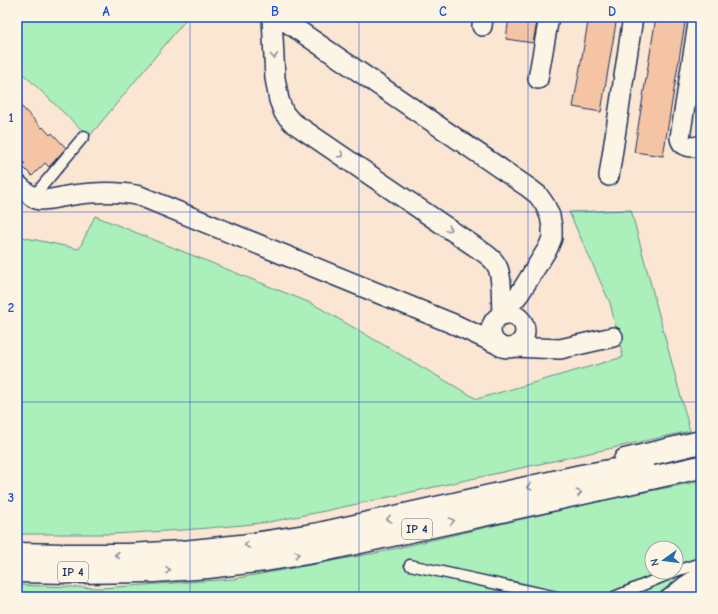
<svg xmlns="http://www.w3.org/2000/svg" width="718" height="614" font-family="'Comic Neue',sans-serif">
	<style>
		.green { fill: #abefba; stroke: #638f8c; fill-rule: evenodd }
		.building { fill: #f4c4a4; stroke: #1b2f5e }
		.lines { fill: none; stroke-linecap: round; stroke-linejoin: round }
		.service-casing { stroke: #1b2f5e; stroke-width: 13 }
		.minor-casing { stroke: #1b2f5e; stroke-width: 22 }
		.secondary-casing { stroke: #1b2f5e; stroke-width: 25 }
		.trunk-casing { stroke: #1b2f5e; stroke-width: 25 }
		.service { stroke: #fcf5e5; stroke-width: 10 }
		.minor { stroke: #fcf5e5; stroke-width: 19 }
		.secondary { stroke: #fcf5e5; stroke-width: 22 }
		.trunk { stroke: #fcf5e5; stroke-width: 22 }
		.oneway { stroke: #8c92a2 }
		.grid { fill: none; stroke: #1d4ed8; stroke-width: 1; stroke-opacity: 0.55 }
		.labels { text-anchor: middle; stroke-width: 3; stroke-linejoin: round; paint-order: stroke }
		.shield { fill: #fcf5e5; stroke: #5e6a86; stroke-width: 1 }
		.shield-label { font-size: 12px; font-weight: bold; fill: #1b2f5e }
		.neatline { fill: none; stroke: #1d4ed8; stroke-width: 1.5 }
		.grid-label { font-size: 13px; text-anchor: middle; font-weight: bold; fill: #1d4ed8 }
	</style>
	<rect width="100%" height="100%" fill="#fae6d2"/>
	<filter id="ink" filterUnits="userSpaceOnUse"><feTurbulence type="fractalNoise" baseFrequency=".025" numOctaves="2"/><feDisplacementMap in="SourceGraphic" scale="8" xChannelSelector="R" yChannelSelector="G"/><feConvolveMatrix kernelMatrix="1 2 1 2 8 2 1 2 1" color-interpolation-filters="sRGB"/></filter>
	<g filter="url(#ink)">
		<path class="green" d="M 17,17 L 188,17 L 89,137 L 17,68 Z
			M 631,210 L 690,431 L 325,511 L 269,522 L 243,525 L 184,530 L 114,534 L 17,534 L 17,236 L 79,249 L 95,216 L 313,304 L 477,399 L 623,357 L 610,303 L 569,212 Z
			M 701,481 L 701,566 L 683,576 L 654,597 L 17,597 L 17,585 L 101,588 L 233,579 L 376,553 L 604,500 ZM 652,548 L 676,548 L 676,572 L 652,572 Z"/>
		<path class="building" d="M 509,17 L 538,17 L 533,43 L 506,39 Z
			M 589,17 L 617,17 L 601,112 L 573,107 Z
			M 656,17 L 686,17 L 663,156 L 634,152 Z
			M 17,102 L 42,128 L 43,127 L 50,135 L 52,133 L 66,148 L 49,167 L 45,163 L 32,176 L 22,166 L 25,164 L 17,156 Z"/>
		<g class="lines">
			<g class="service-casing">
				<path id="service" d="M 33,197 L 84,136
					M 410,565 L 557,597
					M 676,571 L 701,563
					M 614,597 L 674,572
					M 665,597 L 682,583 L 701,571"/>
			</g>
			<g class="minor-casing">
				<path id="minor" d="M 272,17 L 275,78 L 279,100 L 284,113 L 292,122 L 298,126 L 483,252 C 489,256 494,260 497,266 C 503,277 501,302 502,315
					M 279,17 L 529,188 L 538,195 L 545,205 L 550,216 L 552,227 L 552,238 L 548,248 L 520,293 L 502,315
					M 699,17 L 681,131 C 681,133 680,136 680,138 C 682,148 694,148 701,145
					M 482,26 L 483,17
					M 538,79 L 549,17
					M 609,176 L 633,17
					M 17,184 C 23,189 31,198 39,200 C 45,201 65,196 73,195 C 95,192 119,191 140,196 L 456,325 L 497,344
					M491 331a17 17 0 1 1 34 0a17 17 0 1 1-34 0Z
					M 514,347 L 560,349 L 613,337"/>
			</g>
			<g class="secondary-casing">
				<path id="secondary" d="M 686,597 L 701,586"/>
			</g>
			<g class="trunk-casing">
				<path id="trunk" d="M 625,460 L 701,442
					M 17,554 L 63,555 L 129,555 L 183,552 L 241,546 L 319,534 L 581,476 L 643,465
					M 17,571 L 70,572 L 154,571 L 208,567 L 265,560 L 319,551 L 701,467"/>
			</g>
			<use href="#service" class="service"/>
			<use href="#minor" class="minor"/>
			<use href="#secondary" class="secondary"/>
			<use href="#trunk" class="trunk"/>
		</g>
		<defs><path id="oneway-chevron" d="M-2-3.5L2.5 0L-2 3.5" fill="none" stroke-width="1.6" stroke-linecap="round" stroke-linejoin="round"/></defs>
		<g class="oneway">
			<use href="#oneway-chevron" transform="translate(274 56) rotate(86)"/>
			<use href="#oneway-chevron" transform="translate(341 155) rotate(34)"/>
			<use href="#oneway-chevron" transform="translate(449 229) rotate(34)"/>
			<use href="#oneway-chevron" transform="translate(529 487) rotate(167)"/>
			<use href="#oneway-chevron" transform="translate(579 493) rotate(-12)"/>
			<use href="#oneway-chevron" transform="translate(389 519) rotate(167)"/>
			<use href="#oneway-chevron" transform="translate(452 521) rotate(-12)"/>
			<use href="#oneway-chevron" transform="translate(247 545) rotate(172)"/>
			<use href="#oneway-chevron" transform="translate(297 554) rotate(-9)"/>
			<use href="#oneway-chevron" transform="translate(117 555) rotate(180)"/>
			<use href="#oneway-chevron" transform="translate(168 570) rotate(-5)"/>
		</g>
	</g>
	<path class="grid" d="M 190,17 L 190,597M 359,17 L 359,597M 528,17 L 528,597M 17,212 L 701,212M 17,402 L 701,402"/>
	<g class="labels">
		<g class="shield">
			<rect x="402" y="519" width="30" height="20" rx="3"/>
			<rect x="58" y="562" width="30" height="20" rx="3"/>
		</g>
		<g class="shield-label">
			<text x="417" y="533">IP 4</text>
			<text x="73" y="576">IP 4</text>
		</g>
	</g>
	<rect width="718" height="614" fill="none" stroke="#fcf5e5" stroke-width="44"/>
	<g transform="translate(664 560) rotate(256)"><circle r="19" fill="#fcf5e5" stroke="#a2a6af"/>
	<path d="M0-3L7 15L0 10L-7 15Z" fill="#1f6fb2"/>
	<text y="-6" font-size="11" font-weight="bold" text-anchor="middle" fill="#1b2f5e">N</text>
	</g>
	<rect x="22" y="22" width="674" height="570" class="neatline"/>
	<g class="grid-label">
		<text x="106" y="16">A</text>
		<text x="275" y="16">B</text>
		<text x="443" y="16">C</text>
		<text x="612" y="16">D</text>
		<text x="11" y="122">1</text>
		<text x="11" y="312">2</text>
		<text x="11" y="502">3</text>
	</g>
</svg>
